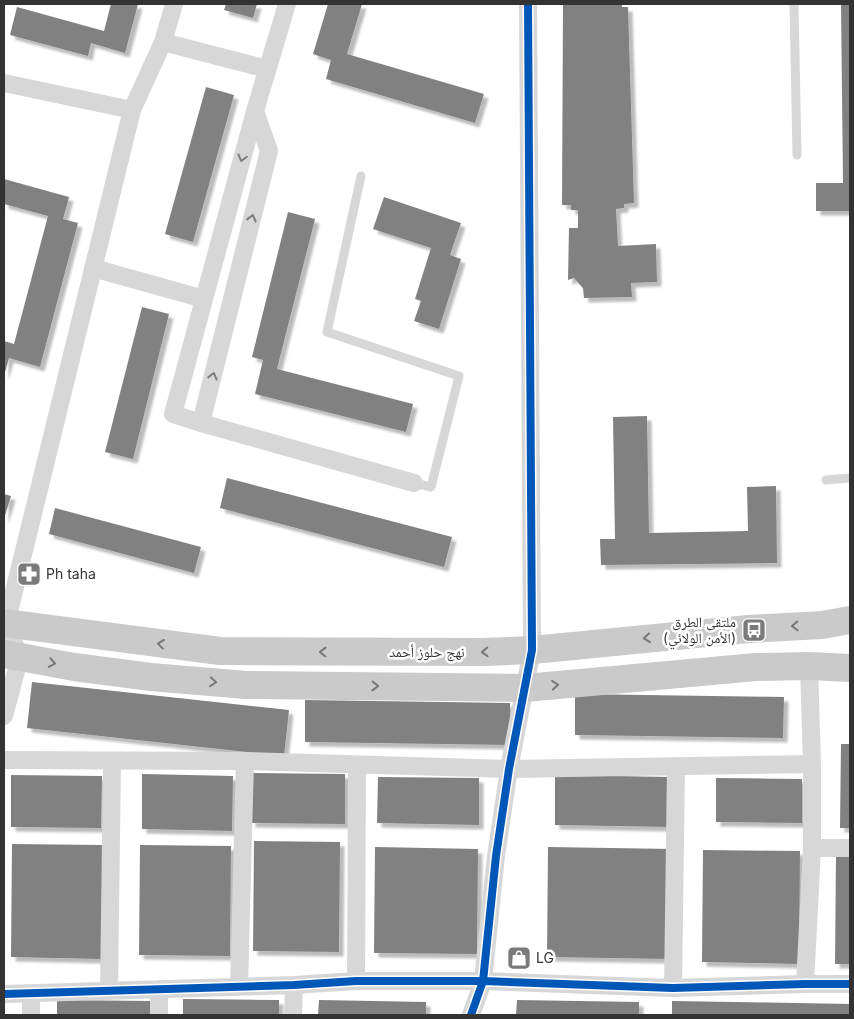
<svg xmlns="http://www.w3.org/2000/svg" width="854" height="1019" font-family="Inter,'Noto Naskh Arabic',sans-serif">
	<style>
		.building { fill: #818181; filter: url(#shadow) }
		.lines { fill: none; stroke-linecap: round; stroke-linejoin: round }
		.service { stroke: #d7d7d7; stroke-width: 9 }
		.minor { stroke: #d7d7d7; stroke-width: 18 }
		.primary { stroke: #cacaca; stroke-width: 28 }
		.cycleway-casing { stroke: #fff; stroke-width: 11 }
		.cycleway { stroke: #0057b8; stroke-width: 8 }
		.oneway { stroke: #7d7d7d }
		.oneway2 { stroke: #777 }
		.labels { text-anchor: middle; stroke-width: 5; stroke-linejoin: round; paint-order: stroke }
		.poi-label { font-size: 14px; fill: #333; stroke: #fff; text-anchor: start }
		.street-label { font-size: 14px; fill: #333; stroke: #fff }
	</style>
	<defs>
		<filter id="shadow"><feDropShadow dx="4.5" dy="4.5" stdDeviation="1" flood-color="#0004"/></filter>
	</defs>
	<rect width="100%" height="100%" fill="#fff"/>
	<path class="building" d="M 111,4 L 138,4 L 125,53 L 91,43 L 88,56 L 10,35 L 17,7 L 104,31 Z
		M 226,4 L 257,4 L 253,18 L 224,10 Z
		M 328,4 L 362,4 L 347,54 L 484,94 L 475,123 L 326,79 L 331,60 L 313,54 Z
		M 563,4 L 622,4 L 622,7 L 628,7 L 634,203 L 624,204 L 624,208 L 616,209 L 618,246 L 656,244 L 657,282 L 631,283 L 632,297 L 584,298 L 583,288 L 574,278 L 568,280 L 569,228 L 578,228 L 578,210 L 571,210 L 571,205 L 562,205 Z
		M 841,4 L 850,4 L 850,211 L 816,211 L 816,183 L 843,183 Z
		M 206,87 L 234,95 L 193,242 L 165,234 Z
		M 4,179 L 69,197 L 63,219 L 78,223 L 40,367 L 9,358 L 4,376 L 4,341 L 14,344 L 48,216 L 4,204 Z
		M 384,197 L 461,223 L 450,255 L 461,259 L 439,329 L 414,321 L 421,301 L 415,299 L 431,248 L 373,229 Z
		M 288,212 L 315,219 L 277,369 L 413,404 L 406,432 L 255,394 L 263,360 L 252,357 Z
		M 142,307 L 169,314 L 133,459 L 105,452 Z
		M 647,416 L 649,533 L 748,531 L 747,487 L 776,486 L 777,563 L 601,565 L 600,539 L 615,539 L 613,417 Z
		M 227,478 L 452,537 L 444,567 L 220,508 Z
		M 4,494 L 11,496 L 4,519 Z
		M 55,508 L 201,547 L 194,573 L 49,534 Z
		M 32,682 L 289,710 L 284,756 L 27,728 Z
		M 575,694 L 784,697 L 783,738 L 575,735 Z
		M 305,700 L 510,703 L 510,745 L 305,742 Z
		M 841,744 L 850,744 L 850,828 L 840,828 Z
		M 251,773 L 345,774 L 345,824 L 251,823 Z
		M 142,774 L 233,776 L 232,831 L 142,829 Z
		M 11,775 L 102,776 L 101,828 L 11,827 Z
		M 555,775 L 671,777 L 671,827 L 555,825 Z
		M 378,777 L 479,778 L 479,825 L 377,823 Z
		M 716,778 L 802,779 L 802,823 L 716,822 Z
		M 254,841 L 340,842 L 339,952 L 253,951 Z
		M 12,844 L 103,845 L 101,959 L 11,957 Z
		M 140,845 L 231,846 L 230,956 L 139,955 Z
		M 375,847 L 478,849 L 477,954 L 374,953 Z
		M 548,847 L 673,849 L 671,959 L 547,957 Z
		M 703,850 L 800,851 L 799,964 L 702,962 Z
		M 836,855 L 850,856 L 850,964 L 835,964 Z
		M 183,999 L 279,1000 L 279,1015 L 183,1015 Z
		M 57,1000 L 151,1001 L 151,1015 L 57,1015 Z
		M 319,1000 L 426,1002 L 426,1015 L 318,1015 Z
		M 517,1000 L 639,1002 L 639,1015 L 516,1015 Z
		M 672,1001 L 850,1004 L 850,1015 L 672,1015 Z"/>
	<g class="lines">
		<path class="service" d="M 794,4 L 797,155
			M 361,176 L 327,332 L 459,376 L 431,487 L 414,483
			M 826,480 L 850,478"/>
		<path class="minor" d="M 287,4 L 255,111 L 173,414 L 201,423 L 414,483
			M 163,42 L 267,69
			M 4,83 L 132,110
			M 93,268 L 204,299
			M 201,423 L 269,151 L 255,111
			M 4,716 L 20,657 L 6,624 L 132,110 L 163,42 L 174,4
			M 4,760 L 245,761 L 509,769 L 812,764
			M 812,848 L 850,848
			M 356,981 L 357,765
			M 805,984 L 812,848 L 812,764 L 809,666
			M 239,987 L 245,761
			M 673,988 L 676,766
			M 159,989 L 159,1015
			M 109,991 L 112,761
			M 4,994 L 294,985 L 356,981 L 483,981 L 673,988 L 805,984 L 850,984
			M 31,1015 L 31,993
			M 293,1015 L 294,985
			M 471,1015 L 483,981 L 496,856 L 509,769 L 532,650 L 528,4"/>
		<path class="primary" d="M 4,623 L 220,651 L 483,652 L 532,650 L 748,629 L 822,625 L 850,620
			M 4,654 L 74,667 L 151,677 L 246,685 L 525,688 L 756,667 L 809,666 L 850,668"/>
		<g class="cycleway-casing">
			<path id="cycleway" d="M 4,994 L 294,985 L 356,981 L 483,981 L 673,988 L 805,984 L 850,984
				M 471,1015 L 483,981 L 496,856 L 509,769 L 532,650 L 528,4"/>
		</g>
		<use href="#cycleway" class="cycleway"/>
	</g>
	<defs><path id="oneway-chevron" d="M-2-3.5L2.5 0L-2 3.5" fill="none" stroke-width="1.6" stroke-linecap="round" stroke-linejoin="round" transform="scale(1.25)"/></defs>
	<g class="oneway">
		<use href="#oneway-chevron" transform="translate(242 158) rotate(105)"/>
		<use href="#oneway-chevron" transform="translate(252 218) rotate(-76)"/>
		<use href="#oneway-chevron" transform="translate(213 376) rotate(-76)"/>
	</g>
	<g class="oneway2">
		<use href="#oneway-chevron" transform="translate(795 626) rotate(177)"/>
		<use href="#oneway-chevron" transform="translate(647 638) rotate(174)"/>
		<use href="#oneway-chevron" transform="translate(161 644) rotate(-173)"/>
		<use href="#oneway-chevron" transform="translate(323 652) rotate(-179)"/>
		<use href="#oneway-chevron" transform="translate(485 652) rotate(178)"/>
		<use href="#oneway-chevron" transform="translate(52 663) rotate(11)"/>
		<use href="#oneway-chevron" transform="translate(213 682) rotate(5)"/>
		<use href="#oneway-chevron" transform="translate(555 685) rotate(-5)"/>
		<use href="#oneway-chevron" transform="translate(375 686) rotate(1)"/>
	</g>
	<defs>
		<g id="pharmacy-square" transform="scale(1.25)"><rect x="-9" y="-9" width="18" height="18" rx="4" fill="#7a7a7a" stroke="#fff"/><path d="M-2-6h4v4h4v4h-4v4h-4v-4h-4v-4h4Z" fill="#fff"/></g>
		<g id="bus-square" transform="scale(1.25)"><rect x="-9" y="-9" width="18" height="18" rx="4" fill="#7a7a7a" stroke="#fff"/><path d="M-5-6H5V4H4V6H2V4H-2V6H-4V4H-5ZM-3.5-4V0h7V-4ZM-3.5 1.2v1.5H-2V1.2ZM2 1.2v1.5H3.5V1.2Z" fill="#fff"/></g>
		<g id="shop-square" transform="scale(1.25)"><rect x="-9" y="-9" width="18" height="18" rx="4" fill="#7a7a7a" stroke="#fff"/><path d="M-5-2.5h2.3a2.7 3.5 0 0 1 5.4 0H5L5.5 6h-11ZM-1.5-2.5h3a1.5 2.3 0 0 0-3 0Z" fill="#fff"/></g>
	</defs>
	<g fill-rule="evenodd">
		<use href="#pharmacy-square" x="29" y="574"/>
		<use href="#bus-square" x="754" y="630"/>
		<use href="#shop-square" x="519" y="958"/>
	</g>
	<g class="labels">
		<g class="poi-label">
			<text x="46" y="579">Ph taha</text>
			<text x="736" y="627" text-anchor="end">ملتقى الطرق<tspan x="736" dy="16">(الأمن الولائي)</tspan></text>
			<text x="536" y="963">LG</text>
		</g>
		<g class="street-label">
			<text x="427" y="657">نهج حلوز أحمد</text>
		</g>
	</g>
	<rect width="854" height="1019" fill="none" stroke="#333333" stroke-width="10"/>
</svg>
